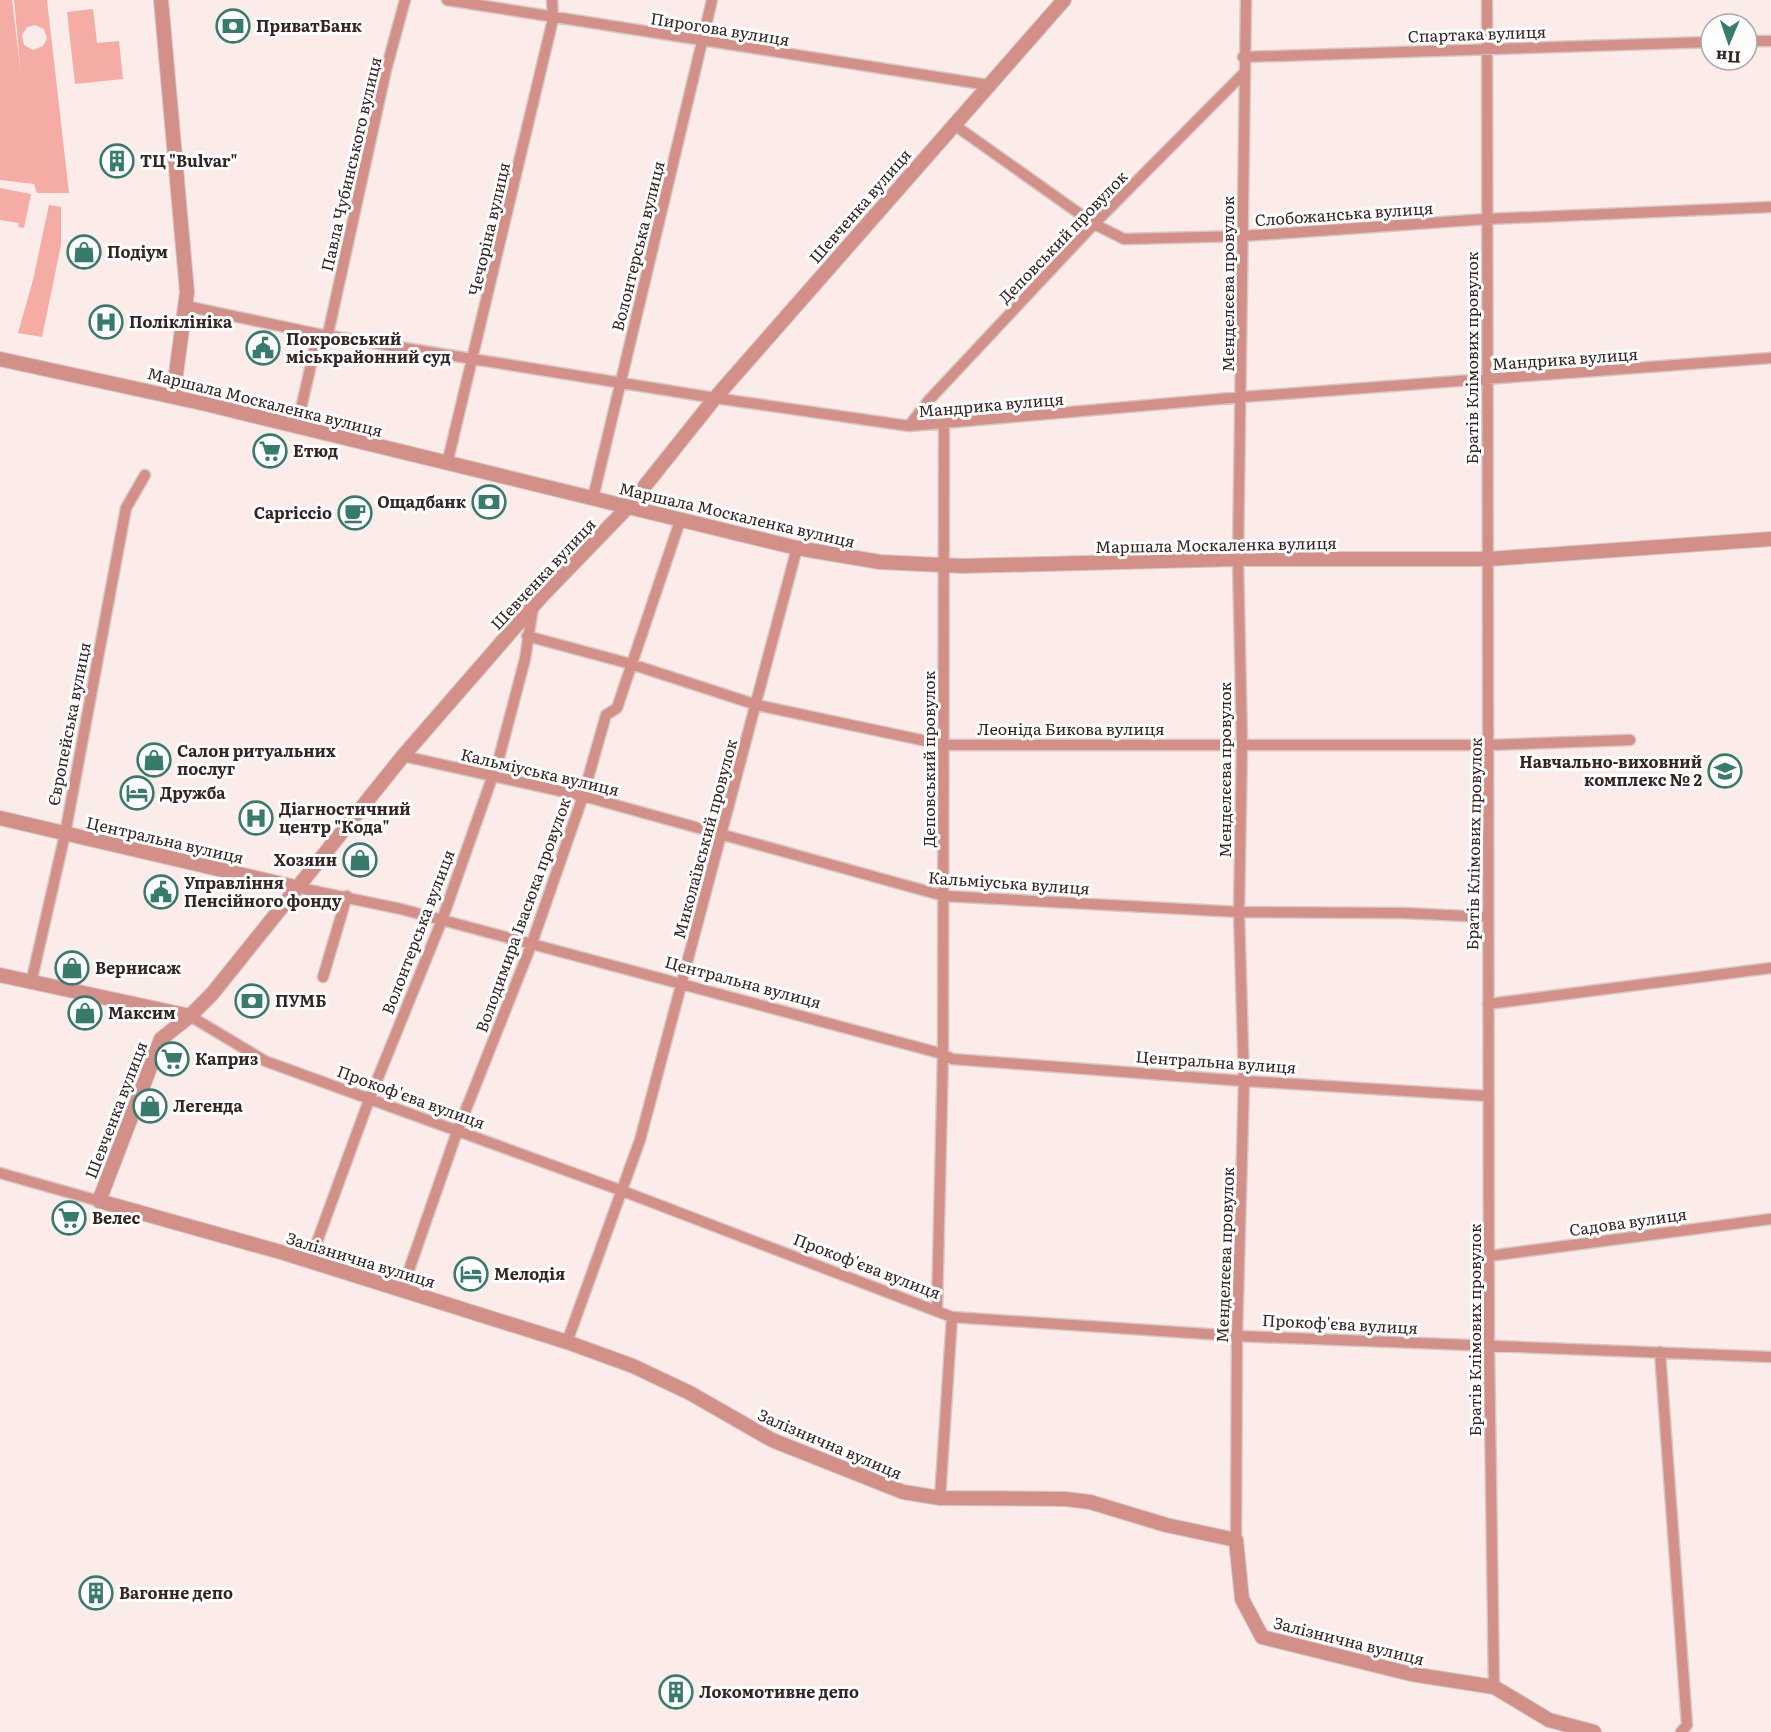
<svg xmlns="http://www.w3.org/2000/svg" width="1771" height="1732" font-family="Literata,serif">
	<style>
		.green { fill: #f4aca4; fill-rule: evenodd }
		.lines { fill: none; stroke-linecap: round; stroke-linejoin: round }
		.minor-casing { stroke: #d7c8c6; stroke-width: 13 }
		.tertiary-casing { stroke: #d7c8c6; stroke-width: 16 }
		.minor { stroke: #d29088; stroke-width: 10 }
		.tertiary { stroke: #d29088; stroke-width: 14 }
		.labels { text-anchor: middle; stroke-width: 6; stroke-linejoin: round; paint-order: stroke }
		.poi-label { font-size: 16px; font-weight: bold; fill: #332523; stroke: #fdfdfd; text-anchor: start }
		.street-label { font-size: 16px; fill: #332523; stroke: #fdfdfd }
	</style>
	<rect width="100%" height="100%" fill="#fbecea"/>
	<path class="green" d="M 0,0 L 12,0 L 21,74 L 14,0 L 47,0 L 69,193 L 37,193 L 34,184 L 0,180 ZM 35,25 L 44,29 L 47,38 L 43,46 L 33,50 L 24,45 L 22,35 L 27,27 Z
		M 93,9 L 97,43 L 119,41 L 123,79 L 75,84 L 67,12 Z
		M 0,188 L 31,194 L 24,228 L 18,227 L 19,223 L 0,220 Z
		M 49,205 L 61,207 L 61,245 L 42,337 L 18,333 L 33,280 Z"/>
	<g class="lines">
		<g class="minor-casing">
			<path id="minor" d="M 447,0 L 988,85
				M 1487,0 L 1489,1348 L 1494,1687
				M 1747,41 L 1771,41
				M 1243,57 L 1711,42
				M 953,124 L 1094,224 L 1124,239 L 1243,236 L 1487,219 L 1771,207
				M 186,306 L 318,334 L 715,398 L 909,426 L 1242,397 L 1771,358
				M 328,334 L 386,70 L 405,0
				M 297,426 L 318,334
				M 909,426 L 929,400 L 1094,224 L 1244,73
				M 447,464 L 553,19 L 552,0
				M 593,498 L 712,0
				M 527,636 L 631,664 L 757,705 L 945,745 L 1490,745 L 1630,740
				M 403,756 L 583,796 L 944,896 L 1239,912 L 1403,913 L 1487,917
				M 295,887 L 401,909 L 943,1054 L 952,1059 L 1244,1081 L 1488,1096
				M 323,977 L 347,896
				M 31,983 L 65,834 L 126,508 L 145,475
				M 1488,1004 L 1771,968
				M 190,1016 L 265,1061 L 620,1190 L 952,1317 L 1237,1336 L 1771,1357
				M 0,1173 L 99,1201
				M 1489,1256 L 1771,1219
				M 310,1261 L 369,1100 L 442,920 L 499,758 L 525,659 L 533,607
				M 402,1290 L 457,1132 L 532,943 L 583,796 L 606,715 L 617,708 L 681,518
				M 937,1309 L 943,1054 L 944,425
				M 567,1342 L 640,1140 L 797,548
				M 1660,1352 L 1687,1725 L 1681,1732
				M 940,1498 L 952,1317
				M 1236,1540 L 1237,1336 L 1244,1081 L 1239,912 L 1242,744 L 1238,559 L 1246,0"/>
		</g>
		<g class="tertiary-casing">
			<path id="tertiary" d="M 161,0 L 187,292 L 173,396
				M 1064,0 L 715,398 L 628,507 L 541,597 L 403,756 L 212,994 L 190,1016 L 161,1039 L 99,1201 L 284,1253 L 567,1342 L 633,1366 L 690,1393 L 772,1440 L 903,1492 L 940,1498 L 1065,1499 L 1090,1502 L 1166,1525 L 1236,1540 L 1242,1599 L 1262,1637 L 1411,1674 L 1494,1687 L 1549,1720 L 1594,1732
				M 0,359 L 206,404 L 797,548 L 880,562 L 962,566 L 1238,559 L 1489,559 L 1771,539
				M 0,818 L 295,887
				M 0,975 L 190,1016"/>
		</g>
		<use href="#minor" class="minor"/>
		<use href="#tertiary" class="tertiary"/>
	</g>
	<defs>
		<g id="bank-ring" transform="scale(1.725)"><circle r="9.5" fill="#fdfdfd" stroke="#387a6c" stroke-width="1.5"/><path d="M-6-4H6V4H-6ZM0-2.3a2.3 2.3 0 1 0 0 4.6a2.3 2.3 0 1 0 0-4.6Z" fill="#387a6c"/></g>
		<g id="building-ring" transform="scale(1.725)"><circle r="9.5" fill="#fdfdfd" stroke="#387a6c" stroke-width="1.5"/><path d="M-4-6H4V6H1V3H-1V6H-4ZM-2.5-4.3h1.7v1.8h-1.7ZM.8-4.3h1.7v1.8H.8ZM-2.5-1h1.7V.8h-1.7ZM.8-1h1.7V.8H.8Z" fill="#387a6c"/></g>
		<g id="shop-ring" transform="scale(1.725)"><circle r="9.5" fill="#fdfdfd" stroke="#387a6c" stroke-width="1.5"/><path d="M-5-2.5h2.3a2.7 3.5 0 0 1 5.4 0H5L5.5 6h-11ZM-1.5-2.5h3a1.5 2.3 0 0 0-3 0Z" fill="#387a6c"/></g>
		<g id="hospital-ring" transform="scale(1.725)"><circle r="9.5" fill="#fdfdfd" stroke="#387a6c" stroke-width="1.5"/><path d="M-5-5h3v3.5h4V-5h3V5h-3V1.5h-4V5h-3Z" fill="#387a6c"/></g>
		<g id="civic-ring" transform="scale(1.725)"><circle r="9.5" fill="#fdfdfd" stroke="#387a6c" stroke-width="1.5"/><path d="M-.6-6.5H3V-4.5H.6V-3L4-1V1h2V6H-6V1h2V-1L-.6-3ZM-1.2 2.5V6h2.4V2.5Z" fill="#387a6c"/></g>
		<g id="supermarket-ring" transform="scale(1.725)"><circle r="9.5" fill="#fdfdfd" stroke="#387a6c" stroke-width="1.5"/><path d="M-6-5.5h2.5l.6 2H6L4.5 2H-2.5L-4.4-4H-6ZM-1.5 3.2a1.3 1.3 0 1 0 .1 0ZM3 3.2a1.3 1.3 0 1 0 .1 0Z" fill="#387a6c"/></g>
		<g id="cafe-ring" transform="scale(1.725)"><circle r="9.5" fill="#fdfdfd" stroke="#387a6c" stroke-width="1.5"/><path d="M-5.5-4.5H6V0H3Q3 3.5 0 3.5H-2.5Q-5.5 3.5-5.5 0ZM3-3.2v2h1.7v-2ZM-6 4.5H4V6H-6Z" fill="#387a6c"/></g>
		<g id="school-ring" transform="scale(1.725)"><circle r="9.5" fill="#fdfdfd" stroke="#387a6c" stroke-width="1.5"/><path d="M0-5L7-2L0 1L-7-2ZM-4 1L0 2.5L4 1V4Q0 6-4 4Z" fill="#387a6c"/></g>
		<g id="hotel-ring" transform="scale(1.725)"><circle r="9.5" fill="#fdfdfd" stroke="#387a6c" stroke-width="1.5"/><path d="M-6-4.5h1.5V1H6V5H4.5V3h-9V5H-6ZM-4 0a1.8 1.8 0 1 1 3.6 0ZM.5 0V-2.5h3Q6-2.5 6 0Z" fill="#387a6c"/></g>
	</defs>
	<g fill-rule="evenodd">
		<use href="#bank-ring" x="233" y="26"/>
		<use href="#building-ring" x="117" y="161"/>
		<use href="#shop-ring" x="84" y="252"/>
		<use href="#hospital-ring" x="106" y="322"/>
		<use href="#civic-ring" x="263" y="348"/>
		<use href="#supermarket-ring" x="270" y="451"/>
		<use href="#bank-ring" x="489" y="502"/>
		<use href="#cafe-ring" x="355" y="513"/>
		<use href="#shop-ring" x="154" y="760"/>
		<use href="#school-ring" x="1725" y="771"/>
		<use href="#hotel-ring" x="137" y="793"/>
		<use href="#hospital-ring" x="256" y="818"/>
		<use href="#shop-ring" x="360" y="860"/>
		<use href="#civic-ring" x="161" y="892"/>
		<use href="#shop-ring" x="72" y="968"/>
		<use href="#bank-ring" x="252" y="1001"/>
		<use href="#shop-ring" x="85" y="1013"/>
		<use href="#supermarket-ring" x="172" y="1059"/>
		<use href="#shop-ring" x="150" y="1106"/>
		<use href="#supermarket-ring" x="69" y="1218"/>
		<use href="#hotel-ring" x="471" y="1274"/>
		<use href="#building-ring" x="96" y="1593"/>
		<use href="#building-ring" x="676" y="1692"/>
	</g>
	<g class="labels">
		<g class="poi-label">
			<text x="256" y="32">ПриватБанк</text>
			<text x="140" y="167">ТЦ "Bulvar"</text>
			<text x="107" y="258">Подіум</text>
			<text x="129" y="328">Поліклініка</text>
			<text x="286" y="345">Покровський<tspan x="286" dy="18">міськрайонний суд</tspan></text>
			<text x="293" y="457">Етюд</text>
			<text x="466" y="508" text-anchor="end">Ощадбанк</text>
			<text x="332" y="519" text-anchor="end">Capriccio</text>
			<text x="177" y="757">Салон ритуальних<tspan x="177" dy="18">послуг</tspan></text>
			<text x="1702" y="768" text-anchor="end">Навчально-виховний<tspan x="1702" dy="18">комплекс № 2</tspan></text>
			<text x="160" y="799">Дружба</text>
			<text x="279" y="815">Діагностичний<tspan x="279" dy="18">центр "Кода"</tspan></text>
			<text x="337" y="866" text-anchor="end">Хозяин</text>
			<text x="184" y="889">Управління<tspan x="184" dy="18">Пенсійного фонду</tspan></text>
			<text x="95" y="974">Вернисаж</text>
			<text x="275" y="1007">ПУМБ</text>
			<text x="108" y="1019">Максим</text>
			<text x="195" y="1065">Каприз</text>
			<text x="173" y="1112">Легенда</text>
			<text x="92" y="1224">Велес</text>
			<text x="494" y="1280">Мелодія</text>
			<text x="119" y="1599">Вагонне депо</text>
			<text x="699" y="1698">Локомотивне депо</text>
		</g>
		<g class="street-label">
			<text transform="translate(720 29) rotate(9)" y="6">Пирогова вулиця</text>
			<text transform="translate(1477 34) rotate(-2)" y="6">Спартака вулиця</text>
			<text transform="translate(351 164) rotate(-77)" y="6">Павла Чубинського вулиця</text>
			<text transform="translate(860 206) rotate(-49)" y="6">Шевченка вулиця</text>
			<text transform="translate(1344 214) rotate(-4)" y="6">Слобожанська вулиця</text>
			<text transform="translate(489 229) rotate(-77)" y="6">Чечоріна вулиця</text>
			<text transform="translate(1063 237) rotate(-46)" y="6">Деповський провулок</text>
			<text transform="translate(638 246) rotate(-76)" y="6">Волонтерська вулиця</text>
			<text transform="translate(1228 284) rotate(-90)" y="6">Менделєєва провулок</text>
			<text transform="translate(1472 358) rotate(-90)" y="6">Братів Клімових провулок</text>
			<text transform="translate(1565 359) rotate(-4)" y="6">Мандрика вулиця</text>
			<text transform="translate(265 402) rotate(14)" y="6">Маршала Москаленка вулиця</text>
			<text transform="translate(991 405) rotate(-5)" y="6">Мандрика вулиця</text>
			<text transform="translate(737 515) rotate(13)" y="6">Маршала Москаленка вулиця</text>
			<text transform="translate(1216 545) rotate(-1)" y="6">Маршала Москаленка вулиця</text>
			<text transform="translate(543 574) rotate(-47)" y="6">Шевченка вулиця</text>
			<text transform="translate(69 724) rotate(-79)" y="6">Європейська вулиця</text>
			<text x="1071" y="735">Леоніда Бикова вулиця</text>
			<text transform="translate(929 759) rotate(-90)" y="6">Деповський провулок</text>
			<text transform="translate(1225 770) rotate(-90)" y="6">Менделєєва провулок</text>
			<text transform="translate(540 772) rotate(13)" y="6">Кальміуська вулиця</text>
			<text transform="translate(705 839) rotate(-75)" y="6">Миколаївський провулок</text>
			<text transform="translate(165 840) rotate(13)" y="6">Центральна вулиця</text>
			<text transform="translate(1474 844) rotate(-89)" y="6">Братів Клімових провулок</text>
			<text transform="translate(1009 883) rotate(4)" y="6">Кальміуська вулиця</text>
			<text transform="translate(523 915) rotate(-70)" y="6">Володимира Івасюка провулок</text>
			<text transform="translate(418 932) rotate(-69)" y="6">Волонтерська вулиця</text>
			<text transform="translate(743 982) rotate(15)" y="6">Центральна вулиця</text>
			<text transform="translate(1216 1062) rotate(4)" y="6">Центральна вулиця</text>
			<text transform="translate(411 1097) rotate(20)" y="6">Прокоф'єва вулиця</text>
			<text transform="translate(116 1110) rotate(-69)" y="6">Шевченка вулиця</text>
			<text transform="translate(1628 1222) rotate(-8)" y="6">Садова вулиця</text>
			<text transform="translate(1225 1255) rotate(-88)" y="6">Менделєєва провулок</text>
			<text transform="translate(361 1260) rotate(17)" y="6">Залізнична вулиця</text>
			<text transform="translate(867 1266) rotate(21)" y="6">Прокоф'єва вулиця</text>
			<text transform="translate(1340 1324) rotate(3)" y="6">Прокоф'єва вулиця</text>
			<text transform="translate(1475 1330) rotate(-90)" y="6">Братів Клімових провулок</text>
			<text transform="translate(830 1444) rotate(23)" y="6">Залізнична вулиця</text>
			<text transform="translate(1349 1641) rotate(14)" y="6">Залізнична вулиця</text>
		</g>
	</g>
	<g transform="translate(1729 42) rotate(182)"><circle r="28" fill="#fdfdfd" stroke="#aca7a6" stroke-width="1.5"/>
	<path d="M0-4.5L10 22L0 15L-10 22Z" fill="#387a6c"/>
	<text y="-9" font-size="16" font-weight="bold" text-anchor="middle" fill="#332523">Пн</text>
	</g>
</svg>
